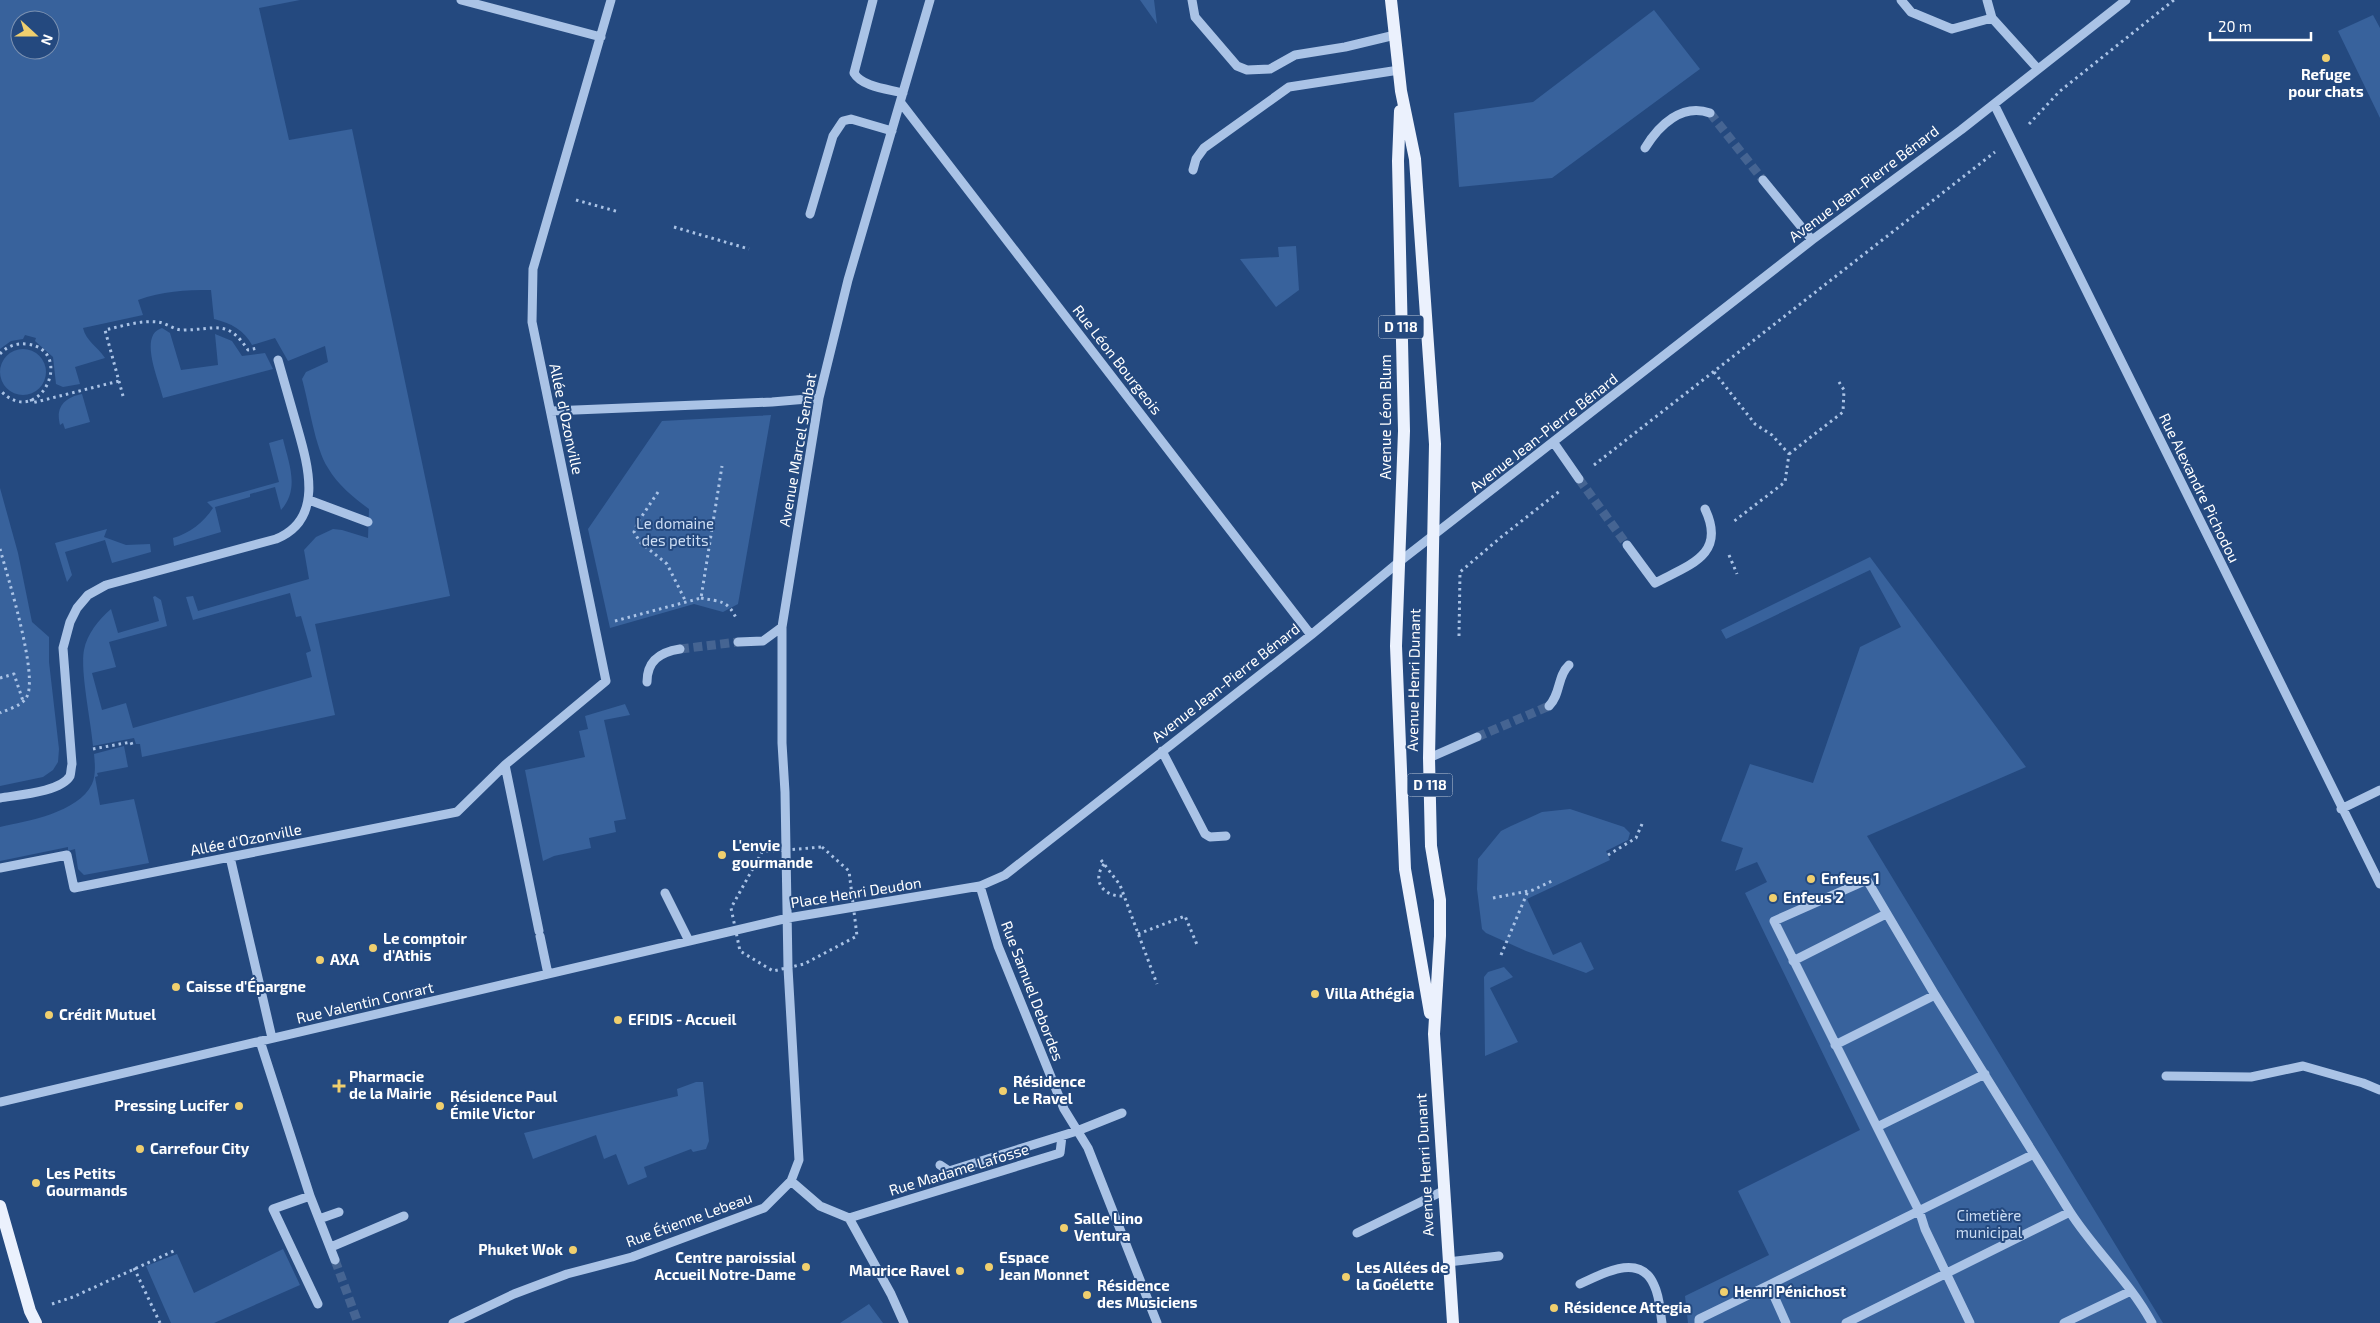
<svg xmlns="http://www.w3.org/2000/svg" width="2380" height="1323" font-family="'Exo 2',sans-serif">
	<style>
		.green { fill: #38629c; fill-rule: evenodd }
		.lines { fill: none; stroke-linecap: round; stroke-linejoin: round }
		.minor-tunnel { stroke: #456492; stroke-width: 9; stroke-dasharray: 9 4.5; stroke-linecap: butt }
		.path { stroke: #aac3e6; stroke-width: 3; stroke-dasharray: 2.5 4; stroke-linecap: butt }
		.minor { stroke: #aac3e6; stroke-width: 9 }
		.major { stroke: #ebf1fd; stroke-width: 12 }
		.poi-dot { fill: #f0cf6e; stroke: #24497f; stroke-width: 2 }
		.labels { text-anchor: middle; stroke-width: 4; stroke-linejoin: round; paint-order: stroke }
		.shield { fill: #24497f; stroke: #bdc8d9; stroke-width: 1 }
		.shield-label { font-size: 14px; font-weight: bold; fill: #fff }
		.poi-label { font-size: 15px; font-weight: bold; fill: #fff; stroke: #24497f; text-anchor: start }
		.street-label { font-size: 15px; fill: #fff; stroke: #24497f }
		.park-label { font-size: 15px; fill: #cddef5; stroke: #24497f }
	</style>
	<rect width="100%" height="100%" fill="#24497f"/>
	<path class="green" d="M 0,0 L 300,0 L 259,8 L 289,140 L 352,129 L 450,596 L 315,624 L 335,715 L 142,757 L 140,744 L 136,744 L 134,738 L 93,746 C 91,721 80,671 84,650 C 87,634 99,619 111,609 L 118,633 L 159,621 L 153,597 L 155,596 L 161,600 L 167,626 L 109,642 L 116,667 L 92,673 L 102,710 L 126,703 L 133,728 L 312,677 L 306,653 L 311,651 L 301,616 L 296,617 L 290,593 L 193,620 L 186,597 L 193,596 L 198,611 L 309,579 L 304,550 L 316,537 L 333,529 L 342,530 L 368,538 L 369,509 C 353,497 338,485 328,468 C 315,448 309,403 302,379 L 306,372 L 328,362 L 325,346 L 288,361 L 275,338 L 252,345 C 244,330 231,323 214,319 L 211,290 C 185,290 162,291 138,300 L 143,315 L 83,328 C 86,341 97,346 105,358 L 75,367 L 80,384 L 63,387 L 56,384 L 53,357 L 35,341 L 36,338 L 25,335 L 23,339 L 11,341 L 0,349 ZM 20,20 L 50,20 L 50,50 L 20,50 Z
		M 1140,0 L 1154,0 L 1157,24 Z
		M 1654,10 L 1700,69 L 1552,178 L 1459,187 L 1454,113 L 1533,102 Z
		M 2373,15 L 2380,28 L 2380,118 L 2338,31 Z
		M 1296,246 L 1299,290 L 1276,307 L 1240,259 L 1279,257 L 1278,247 Z
		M 162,328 L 170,333 L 181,370 L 218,365 L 215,334 L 232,341 L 242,356 L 265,353 L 273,369 L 163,398 C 159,380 138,335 162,328 Z
		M0 372a23 23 0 1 1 46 0a23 23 0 1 1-46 0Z
		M 82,394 L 90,422 L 65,429 L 63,423 L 60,425 C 55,406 66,397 82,394 Z
		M 771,415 L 738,604 L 723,612 L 694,604 L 610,628 L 588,529 L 662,421 Z
		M 283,439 C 289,464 300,489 281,510 L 275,487 L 250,494 L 250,497 L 215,507 L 221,532 L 174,546 L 173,538 C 190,533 203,523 213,508 L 207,502 L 279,482 L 269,443 Z
		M 0,488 L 18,553 L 32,622 L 49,637 L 49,662 L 59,749 L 58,762 L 53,770 L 43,777 L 0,786 Z
		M 107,529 L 104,537 L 126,545 L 150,544 L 151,552 L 112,563 L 105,540 L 65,552 L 72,575 L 67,582 L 55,543 Z
		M 1870,557 L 2026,767 L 1867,836 L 2163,1323 L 1688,1323 L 1685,1296 L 1769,1255 L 1738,1191 L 1860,1130 L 1745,893 L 1767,882 L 1757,862 L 1735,871 L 1743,848 L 1721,841 L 1750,764 L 1813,783 L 1860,647 L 1901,627 L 1870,570 L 1726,639 L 1721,630 Z
		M 625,704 L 630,715 L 604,720 L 626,819 L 614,821 L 616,832 L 589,838 L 591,848 L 554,856 L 543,861 L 525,770 L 585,757 L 579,731 L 588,729 L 585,716 Z
		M 124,746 L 128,767 L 97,773 L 98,776 L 95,777 L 100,805 L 134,799 L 149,863 L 84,875 L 78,869 L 75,849 L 68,851 L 68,847 L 0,861 L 0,827 C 27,821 78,813 92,784 C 96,775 95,764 94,754 Z
		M 1570,809 L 1624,827 L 1630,833 L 1628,840 L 1606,851 L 1610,860 L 1527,899 L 1553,955 L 1581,942 L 1594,969 L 1586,973 L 1526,951 L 1486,933 L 1482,929 L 1477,889 L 1478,859 L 1501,831 L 1511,826 L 1542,812 Z
		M 1504,967 L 1513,977 L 1490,988 L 1518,1042 L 1485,1056 L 1484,977 L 1488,972 Z
		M 696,1082 L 703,1082 L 709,1141 L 706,1149 L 693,1152 L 691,1149 L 644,1167 L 647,1177 L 628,1185 L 616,1154 L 604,1159 L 596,1135 L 533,1159 L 524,1133 L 678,1096 L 677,1089 Z
		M 283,1249 L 300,1285 L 214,1323 L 171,1323 L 146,1266 L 177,1254 L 194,1293 Z
		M 869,1304 L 883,1323 L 840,1323 Z"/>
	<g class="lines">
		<path class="minor-tunnel" d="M 1710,113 L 1763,180
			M 1579,479 L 1627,545
			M 680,649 L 738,642
			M 1477,737 L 1549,706
			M 335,1260 L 358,1323"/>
		<path class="path" d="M 2029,124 L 2060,91 L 2174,0
			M 576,200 L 619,212
			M 674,227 L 749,249
			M 0,354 C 7,346 16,343 27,344 C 77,350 39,432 0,390
			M 1714,372 L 1755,424 L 1772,435 L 1789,454 L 1785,482 L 1733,522
			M 123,396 L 105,330 C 122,326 141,320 158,322 C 167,323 175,331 184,330 C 215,330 227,318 248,350 L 258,348
			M 31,399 L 32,403 L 119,381
			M 1789,454 L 1843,412 L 1844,390 L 1839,382
			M 1594,465 L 1995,152
			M 658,492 L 638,522 L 634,532 L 640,542 L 667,564 L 686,602
			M 0,549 C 7,575 40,679 26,698 C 21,706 9,709 0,713
			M 1729,555 L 1737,574
			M 701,598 C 721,602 728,600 737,620
			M 615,621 L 701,598 L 722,466
			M 1459,636 L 1460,572 L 1500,538 L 1561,490
			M 0,678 L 14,674 L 23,701
			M 93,749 L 131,742 L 132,745
			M 822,847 L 849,871 L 857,936 L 804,964 L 773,971 L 740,951 L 731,908 L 762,852 Z
			M 1608,855 L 1636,838 L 1642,824
			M 1101,860 L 1120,885 L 1157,984
			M 1104,864 C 1091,881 1104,897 1123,896
			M 1493,898 L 1533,890 L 1552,881
			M 1138,934 L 1185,916 L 1198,947
			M 1501,955 L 1528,891
			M 134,1268 L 160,1323
			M 52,1304 L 73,1297 L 176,1250"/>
		<path class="minor" d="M 461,0 L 601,37
			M 873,0 L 854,73 C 862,87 888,89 903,93
			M 1192,0 L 1195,17 L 1237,66 L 1247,70 L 1270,69 L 1295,55 L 1345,47 L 1395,35
			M 1901,0 L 1911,12 L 1952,29 L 1992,18
			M 1987,0 L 1992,18 L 2038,69
			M 901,103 L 1311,635
			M 1994,104 L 2380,884
			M 1645,148 C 1659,125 1682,103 1710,113
			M 1193,170 L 1196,159 L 1204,148 L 1289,87 L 1399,70
			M 1763,180 L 1812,240
			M 810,214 L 833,136 L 843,121 L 851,119 L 892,131
			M 551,411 L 772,402 L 819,398
			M 1554,443 L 1579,479
			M 309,500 L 368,522
			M 1627,545 L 1655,583 C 1689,565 1727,555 1705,509
			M 738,642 L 763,641 L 782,627
			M 647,682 C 647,661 660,652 680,649
			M 1549,706 C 1561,694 1557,676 1569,665
			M 1162,751 L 1205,834 L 1210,837 L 1226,836
			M 1429,758 L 1477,737
			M 0,798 C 17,795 61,792 70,776 C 71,773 71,768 72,764 L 63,648 L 70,622 L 77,608 L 88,595 L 106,585 L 276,539 C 326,519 307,462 296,423 C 290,402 284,381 278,360
			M 2341,809 L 2380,790
			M 230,857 L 272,1038
			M 0,868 L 67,855 L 74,888 L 457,812 L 505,765
			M 980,886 L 998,946 L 1064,1109 L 1088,1148 L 1157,1323
			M 665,893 L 689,941
			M 539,931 L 505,765 L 606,681 L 532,322 L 533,269 L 611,0
			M 540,936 L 548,974
			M 1793,961 L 1886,914
			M 260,1041 L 310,1196 L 335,1260
			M 1835,1045 L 1935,995
			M 2166,1076 L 2251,1077 L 2303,1066 L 2363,1083 L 2380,1090
			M 0,1102 L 788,918 L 980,886 L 1005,875 L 1311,635 L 1399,562 L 1812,240 L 1961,130 L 2126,0
			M 1877,1127 L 1985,1074
			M 940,1165 L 949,1171 L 1077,1131 L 1122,1113
			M 791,1181 L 820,1206 L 849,1218 L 891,1294 L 904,1323
			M 310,1196 L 273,1209 L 318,1304
			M 849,1218 L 1060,1153 L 1062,1136
			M 319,1219 L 339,1212
			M 1357,1233 L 1443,1191
			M 331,1247 L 404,1216
			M 1448,1262 L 1499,1256
			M 1580,1284 C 1602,1274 1640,1252 1654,1285 C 1660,1297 1660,1311 1662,1323
			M 453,1323 L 514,1294 L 567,1274 L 632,1257 L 764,1208 L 791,1181 L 799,1160 L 788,968 L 785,792 L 782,743 L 782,627 L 819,398 L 848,280 L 930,0
			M 1699,1323 L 1699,1319 L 1769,1285
			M 1786,1323 L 1769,1285 L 2034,1154
			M 1846,1323 L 2070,1212
			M 1970,1323 L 1925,1229 L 1920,1213 L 1774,921 L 1867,880 L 1935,995 L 2070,1212 C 2095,1251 2130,1282 2152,1323
			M 2064,1323 L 2131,1291"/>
		<path class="major" d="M 1391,0 L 1401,91 L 1415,159 L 1435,444 L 1429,758 L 1431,846 L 1440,900 L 1440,936 L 1434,1034 L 1453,1323
			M 1400,111 L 1398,161 L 1404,431 L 1396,646 L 1405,869 L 1430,1013
			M 0,1206 L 30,1311 L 36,1323"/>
	</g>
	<g class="poi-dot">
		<circle cx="2326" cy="58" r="5"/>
		<circle cx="722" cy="855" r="5"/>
		<circle cx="1811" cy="879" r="5"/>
		<circle cx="1773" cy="898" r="5"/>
		<circle cx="373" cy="948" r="5"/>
		<circle cx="320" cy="960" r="5"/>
		<circle cx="176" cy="987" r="5"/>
		<circle cx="1315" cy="994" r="5"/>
		<circle cx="49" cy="1015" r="5"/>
		<circle cx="618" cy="1020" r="5"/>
		<path d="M336.5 1078.5h5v5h5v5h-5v5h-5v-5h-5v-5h5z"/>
		<circle cx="1003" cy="1091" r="5"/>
		<circle cx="239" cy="1106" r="5"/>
		<circle cx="440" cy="1106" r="5"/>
		<circle cx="140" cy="1149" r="5"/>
		<circle cx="36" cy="1183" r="5"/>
		<circle cx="1064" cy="1228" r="5"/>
		<circle cx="573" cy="1250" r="5"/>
		<circle cx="806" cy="1267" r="5"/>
		<circle cx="989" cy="1267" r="5"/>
		<circle cx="960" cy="1271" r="5"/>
		<circle cx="1346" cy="1277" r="5"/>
		<circle cx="1724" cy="1292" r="5"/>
		<circle cx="1087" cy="1295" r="5"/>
		<circle cx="1554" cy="1308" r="5"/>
	</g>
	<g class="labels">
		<g class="shield">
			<rect x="1378.5" y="315.5" width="45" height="23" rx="4"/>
			<rect x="1407.5" y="773.5" width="45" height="23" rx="4"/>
		</g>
		<g class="shield-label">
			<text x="1401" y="332">D 118</text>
			<text x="1430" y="790">D 118</text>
		</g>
		<g class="poi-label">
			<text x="2326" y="80" text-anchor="middle">Refuge<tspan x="2326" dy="17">pour chats</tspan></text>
			<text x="732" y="851">L'envie<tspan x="732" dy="17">gourmande</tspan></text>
			<text x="1821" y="884">Enfeus 1</text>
			<text x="1783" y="903">Enfeus 2</text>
			<text x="383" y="944">Le comptoir<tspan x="383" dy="17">d'Athis</tspan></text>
			<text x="330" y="965">AXA</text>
			<text x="186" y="992">Caisse d'Épargne</text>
			<text x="1325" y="999">Villa Athégia</text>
			<text x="59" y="1020">Crédit Mutuel</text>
			<text x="628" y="1025">EFIDIS - Accueil</text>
			<text x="349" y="1082">Pharmacie<tspan x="349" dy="17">de la Mairie</tspan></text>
			<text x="1013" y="1087">Résidence<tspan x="1013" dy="17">Le Ravel</tspan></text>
			<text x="450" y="1102">Résidence Paul<tspan x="450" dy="17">Émile Victor</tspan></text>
			<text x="229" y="1111" text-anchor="end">Pressing Lucifer</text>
			<text x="150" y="1154">Carrefour City</text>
			<text x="46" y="1179">Les Petits<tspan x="46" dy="17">Gourmands</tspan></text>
			<text x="1074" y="1224">Salle Lino<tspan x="1074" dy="17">Ventura</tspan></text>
			<text x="563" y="1255" text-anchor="end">Phuket Wok</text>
			<text x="796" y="1263" text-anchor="end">Centre paroissial<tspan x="796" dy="17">Accueil Notre-Dame</tspan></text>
			<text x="999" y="1263">Espace<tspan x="999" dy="17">Jean Monnet</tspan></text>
			<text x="1356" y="1273">Les Allées de<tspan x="1356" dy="17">la Goélette</tspan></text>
			<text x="950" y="1276" text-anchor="end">Maurice Ravel</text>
			<text x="1097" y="1291">Résidence<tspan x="1097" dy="17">des Musiciens</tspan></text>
			<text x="1734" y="1297">Henri Pénichost</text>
			<text x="1564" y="1313">Résidence Attegia</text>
		</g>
		<g class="street-label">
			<text transform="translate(1864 184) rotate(-37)" y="5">Avenue Jean-Pierre Bénard</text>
			<text transform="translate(1117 360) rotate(52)" y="5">Rue Léon Bourgeois</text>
			<text transform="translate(1386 417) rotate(-90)" y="5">Avenue Léon Blum</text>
			<text transform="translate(566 419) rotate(78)" y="5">Allée d'Ozonville</text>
			<text transform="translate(1544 433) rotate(-38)" y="5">Avenue Jean-Pierre Bénard</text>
			<text transform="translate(798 450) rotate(-80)" y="5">Avenue Marcel Sembat</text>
			<text transform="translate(2199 488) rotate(64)" y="5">Rue Alexandre Pichodou</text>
			<text transform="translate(1414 680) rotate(-89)" y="5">Avenue Henri Dunant</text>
			<text transform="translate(1226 683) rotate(-38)" y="5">Avenue Jean-Pierre Bénard</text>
			<text transform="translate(246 840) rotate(-11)" y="5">Allée d'Ozonville</text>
			<text transform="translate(856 893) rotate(-9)" y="5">Place Henri Deudon</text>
			<text transform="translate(1032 991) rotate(69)" y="5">Rue Samuel Debordes</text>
			<text transform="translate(365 1003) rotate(-13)" y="5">Rue Valentin Conrart</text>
			<text transform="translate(1425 1165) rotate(-93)" y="5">Avenue Henri Dunant</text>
			<text transform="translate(959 1170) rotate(-17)" y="5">Rue Madame Lafosse</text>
			<text transform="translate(689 1220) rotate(-20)" y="5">Rue Étienne Lebeau</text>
		</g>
		<g class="park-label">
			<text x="675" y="529">Le domaine<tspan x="675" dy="17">des petits</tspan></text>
			<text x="1989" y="1221">Cimetière<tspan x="1989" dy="17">municipal</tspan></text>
		</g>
	</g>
	<g transform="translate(35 35) rotate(111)"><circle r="24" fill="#24497f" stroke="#7c92b2"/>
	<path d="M0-4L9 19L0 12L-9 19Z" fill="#f0cf6e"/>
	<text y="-8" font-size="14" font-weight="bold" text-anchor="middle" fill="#ffffff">N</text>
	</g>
	<path d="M2210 32v8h101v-8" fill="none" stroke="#ffffff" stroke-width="2.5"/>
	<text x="2218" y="32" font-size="15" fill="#ffffff" stroke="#24497f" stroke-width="4" paint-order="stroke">20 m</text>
</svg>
